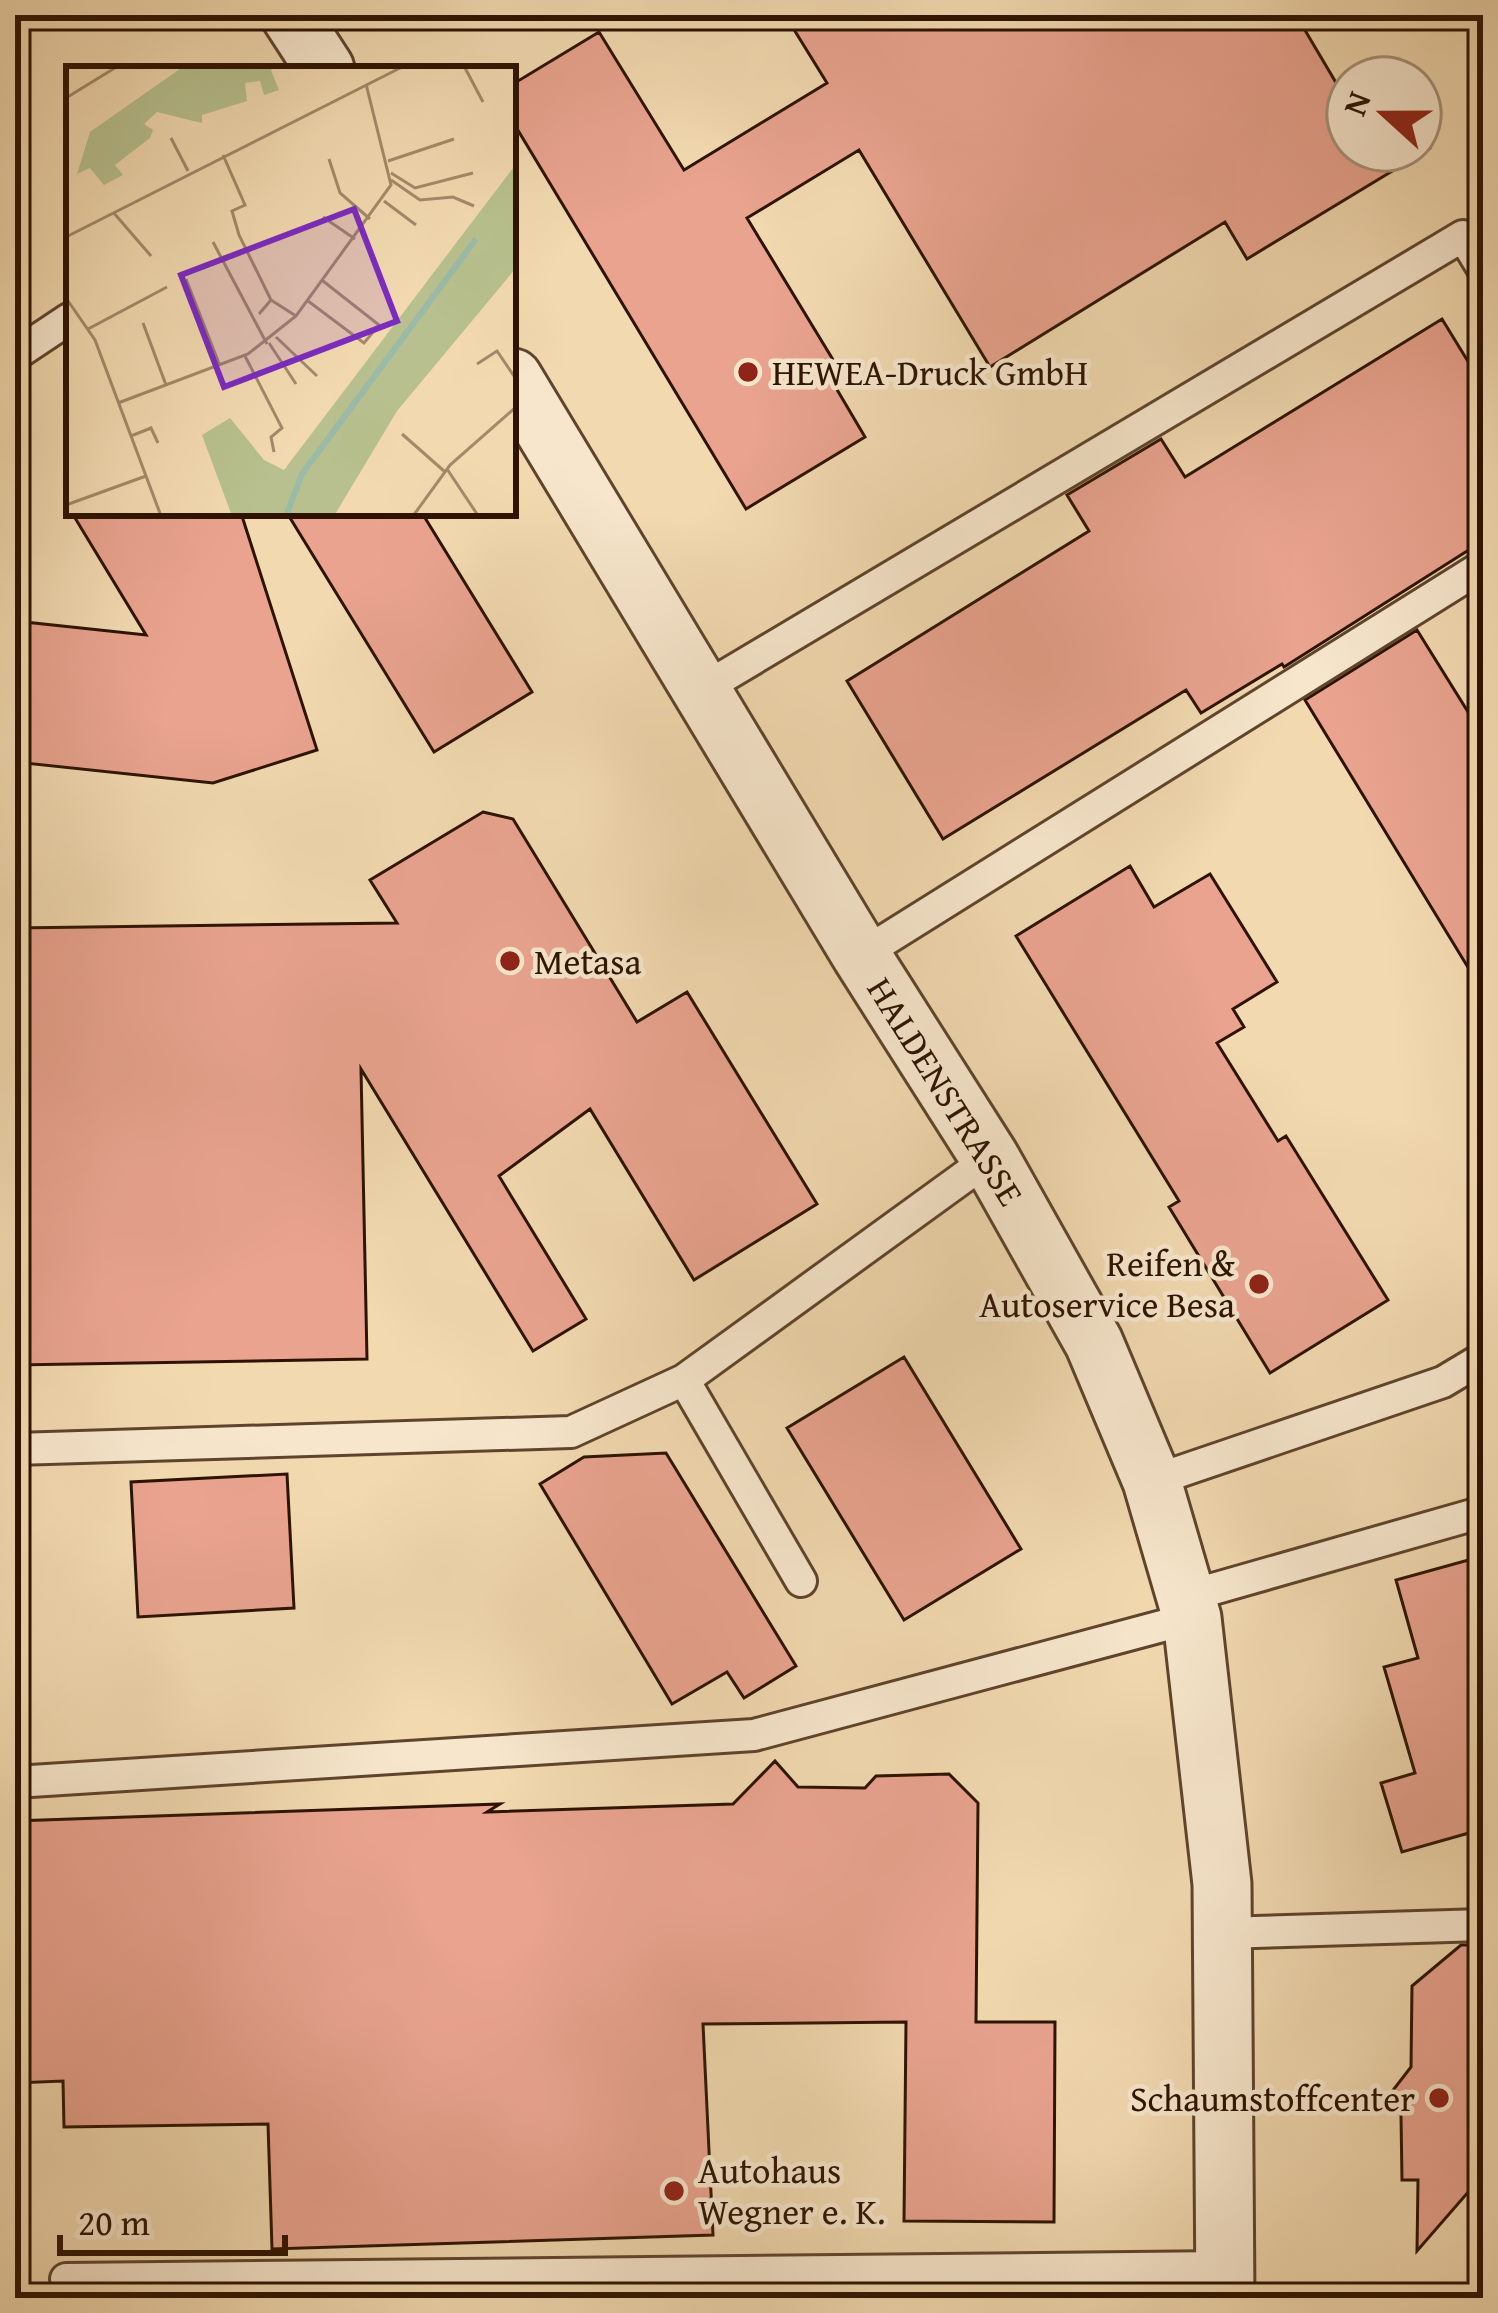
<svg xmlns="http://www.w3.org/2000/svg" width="1498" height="2313" font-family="'Gentium Book Plus',serif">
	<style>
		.building { fill: #e9a38f; stroke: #2d1300; stroke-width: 3 }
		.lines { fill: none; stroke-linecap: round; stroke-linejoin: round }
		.lane-casing { stroke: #5e442c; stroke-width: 36 }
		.street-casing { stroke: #5e442c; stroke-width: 63 }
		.lane { stroke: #f7e6cc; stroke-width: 30 }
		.street { stroke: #f7e6cc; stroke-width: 57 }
		.poi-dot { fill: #8f2418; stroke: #f7e6cc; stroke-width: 4.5 }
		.labels { text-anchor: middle; stroke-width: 9; stroke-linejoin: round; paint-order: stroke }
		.poi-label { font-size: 36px; fill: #2d1300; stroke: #f7e6cc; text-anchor: start }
		.street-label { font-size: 36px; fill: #2d1300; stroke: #f7e6cc }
		.inset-river { fill: none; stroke: #9cbaa8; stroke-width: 6 }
		.inset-road { fill: none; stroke: #a38a6a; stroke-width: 3 }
		.view { fill: #7b2cbf; fill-opacity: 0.15; stroke: #7b2cbf; stroke-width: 6 }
		.inset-edge { fill: none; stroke: #2d1300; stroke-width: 6 }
	</style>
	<rect width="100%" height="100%" fill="#f2d9b0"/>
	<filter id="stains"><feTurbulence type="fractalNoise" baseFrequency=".00167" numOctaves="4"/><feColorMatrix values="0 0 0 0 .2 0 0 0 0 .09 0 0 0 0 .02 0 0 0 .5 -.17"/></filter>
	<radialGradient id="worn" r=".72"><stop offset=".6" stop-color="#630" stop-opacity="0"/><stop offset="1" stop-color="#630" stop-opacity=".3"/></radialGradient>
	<path class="building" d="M 785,15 L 1296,15 L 1348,103 L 1348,150 L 1427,150 L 1247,259 L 1225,222 L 990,367 L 859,150 L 747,218 L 838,368 L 829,376 L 865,437 L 746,509 L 513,122 L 513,84 L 599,32 L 684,170 L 827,83 Z
		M 1442,319 L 1483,386 L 1483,541 L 1284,667 L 1282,664 L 1201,713 L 1186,690 L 943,839 L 847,681 L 1089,531 L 1067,495 L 1161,439 L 1185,477 Z
		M 72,513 L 241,513 L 317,750 L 213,783 L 15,762 L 15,621 L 146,635 Z
		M 287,513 L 422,513 L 532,692 L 434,752 Z
		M 1417,630 L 1483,736 L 1483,992 L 1305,700 Z
		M 483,812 L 513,819 L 637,1022 L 687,992 L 817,1204 L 694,1280 L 590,1109 L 499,1176 L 586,1319 L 533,1351 L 361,1069 L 367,1359 L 15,1365 L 15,928 L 397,923 L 370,880 Z
		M 1130,866 L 1154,907 L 1210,874 L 1277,982 L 1233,1009 L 1244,1027 L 1217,1043 L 1278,1141 L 1286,1136 L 1388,1300 L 1270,1373 L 1169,1207 L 1179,1201 L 1016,936 Z
		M 904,1357 L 1021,1549 L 904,1620 L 787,1428 Z
		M 666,1453 L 796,1666 L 744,1698 L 727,1672 L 672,1704 L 540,1484 L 584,1457 Z
		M 287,1474 L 294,1608 L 138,1617 L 131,1482 Z
		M 1483,1556 L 1483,1829 L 1402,1852 L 1381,1783 L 1415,1773 L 1384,1667 L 1418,1658 L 1396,1580 Z
		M 775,1761 L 798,1787 L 865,1788 L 876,1776 L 949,1774 L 978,1803 L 976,2022 L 1055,2022 L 1054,2222 L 904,2221 L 906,2022 L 703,2024 L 713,2235 L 272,2249 L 268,2124 L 64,2127 L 63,2081 L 15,2083 L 15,1821 L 500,1804 L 487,1812 L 733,1804 Z
		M 1461,1945 L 1483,1945 L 1483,2175 L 1417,2251 L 1418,2180 L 1402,2180 L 1401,2115 L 1387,2098 L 1411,2067 L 1412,1986 Z"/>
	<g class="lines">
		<g class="lane-casing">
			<path id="lane" d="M 15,355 L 69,319
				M 701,690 L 1463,236 L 1483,269
				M 861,955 L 1483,566
				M 15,1449 L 571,1432 L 684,1380
				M 1152,1481 L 1443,1382 L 1483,1358
				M 801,1581 L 684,1380 L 990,1158
				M 1185,1597 L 1483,1512
				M 15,1782 L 754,1735 L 1192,1618
				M 1222,1933 L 1483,1925
				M 66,2279 L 1225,2267"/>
		</g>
		<g class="street-casing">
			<path id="street" d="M 290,15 L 325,69
				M 513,378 L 861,955 L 990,1158 L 1094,1343 L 1152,1481 L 1192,1618 L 1222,1884 L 1225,2298"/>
		</g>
		<use href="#lane" class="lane"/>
		<use href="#street" class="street"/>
	</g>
	<g class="poi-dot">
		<circle cx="748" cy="372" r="12"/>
		<circle cx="510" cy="961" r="12"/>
		<circle cx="1259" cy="1284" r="12"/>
		<circle cx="1439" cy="2098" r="12"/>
		<circle cx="674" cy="2191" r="12"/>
	</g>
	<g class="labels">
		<g class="poi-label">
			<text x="772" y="385">HEWEA-Druck GmbH</text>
			<text x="534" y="974">Metasa</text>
			<text x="1235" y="1276" text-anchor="end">Reifen &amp;<tspan x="1235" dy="41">Autoservice Besa</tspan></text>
			<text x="1415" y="2111" text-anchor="end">Schaumstoffcenter</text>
			<text x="698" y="2183">Autohaus<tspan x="698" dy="41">Wegner e. K.</tspan></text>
		</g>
		<g class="street-label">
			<text transform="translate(946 1091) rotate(58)" y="13">HALDENSTRASSE</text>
		</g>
	</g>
	<g transform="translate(66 66)">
		<rect width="450" height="450" fill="#f2d9b0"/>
		<path d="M 118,0 L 212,0 L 205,4 L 213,24 L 198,29 L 194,15 L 179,17 L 181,35 L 136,49 L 136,57 L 91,46 L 78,58 L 87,64 L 84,72 L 49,99 L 57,109 L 38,119 L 24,102 L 11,108 L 24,66 ZM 450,98 L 450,202 L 331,345 L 268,450 L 166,450 L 136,369 L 164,352 L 198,394 L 218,404 Z" fill="#b7c08e"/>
		<path class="inset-river" d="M 220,450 L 236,408 L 410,173"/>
		<path class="inset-road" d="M 398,0 L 417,36M 0,32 L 52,0M 105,72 L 122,105M 157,89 L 179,139 L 166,145 L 173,169 L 205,234M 263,93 L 274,127 L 304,153M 322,95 L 388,73M 325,107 L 349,122 L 407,107M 325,114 L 354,134 L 387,131 L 408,140M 318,135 L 350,159M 47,146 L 85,190M 257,151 L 289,173M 0,171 L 338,0M 147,176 L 201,278M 120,213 L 154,300M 0,232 L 29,274 L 95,450M 242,235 L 298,277 L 313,259 L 257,215M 193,248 L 205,234 L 230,250M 77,257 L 100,319M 22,263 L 101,221M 210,271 L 251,310M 203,277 L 230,318M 179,290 L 216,362 L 205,371 L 208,386M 411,298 L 431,285 L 450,313M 52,337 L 182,288 L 230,250 L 325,119 L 300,18M 336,368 L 378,405M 65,370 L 85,362 L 92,377M 381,403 L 411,448M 0,439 L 80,410M 347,450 L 384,399 L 450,341"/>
		<path class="view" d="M 288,143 L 331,255 L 158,321 L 115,209 Z"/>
		<rect width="450" height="450" class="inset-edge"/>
	</g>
	<rect width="1498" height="2313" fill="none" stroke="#f2d9b0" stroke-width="60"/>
	<rect x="18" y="18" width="1462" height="2277" fill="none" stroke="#2d1300" stroke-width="6"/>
	<rect x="30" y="30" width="1438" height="2253" fill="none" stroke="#2d1300" stroke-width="3"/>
	<g transform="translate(1384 114) rotate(291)"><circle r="57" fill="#f7e6cc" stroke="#a6927a" stroke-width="3"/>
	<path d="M0-9L21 45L0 30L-21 45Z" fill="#8f2418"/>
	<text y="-18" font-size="33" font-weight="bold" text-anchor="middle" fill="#2d1300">N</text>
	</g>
	<path d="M60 2235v18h225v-18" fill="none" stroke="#2d1300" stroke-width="6"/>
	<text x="78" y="2235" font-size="36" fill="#2d1300" stroke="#f7e6cc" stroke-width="9" paint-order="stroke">20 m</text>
	<rect width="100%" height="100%" filter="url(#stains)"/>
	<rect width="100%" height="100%" fill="url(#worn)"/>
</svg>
